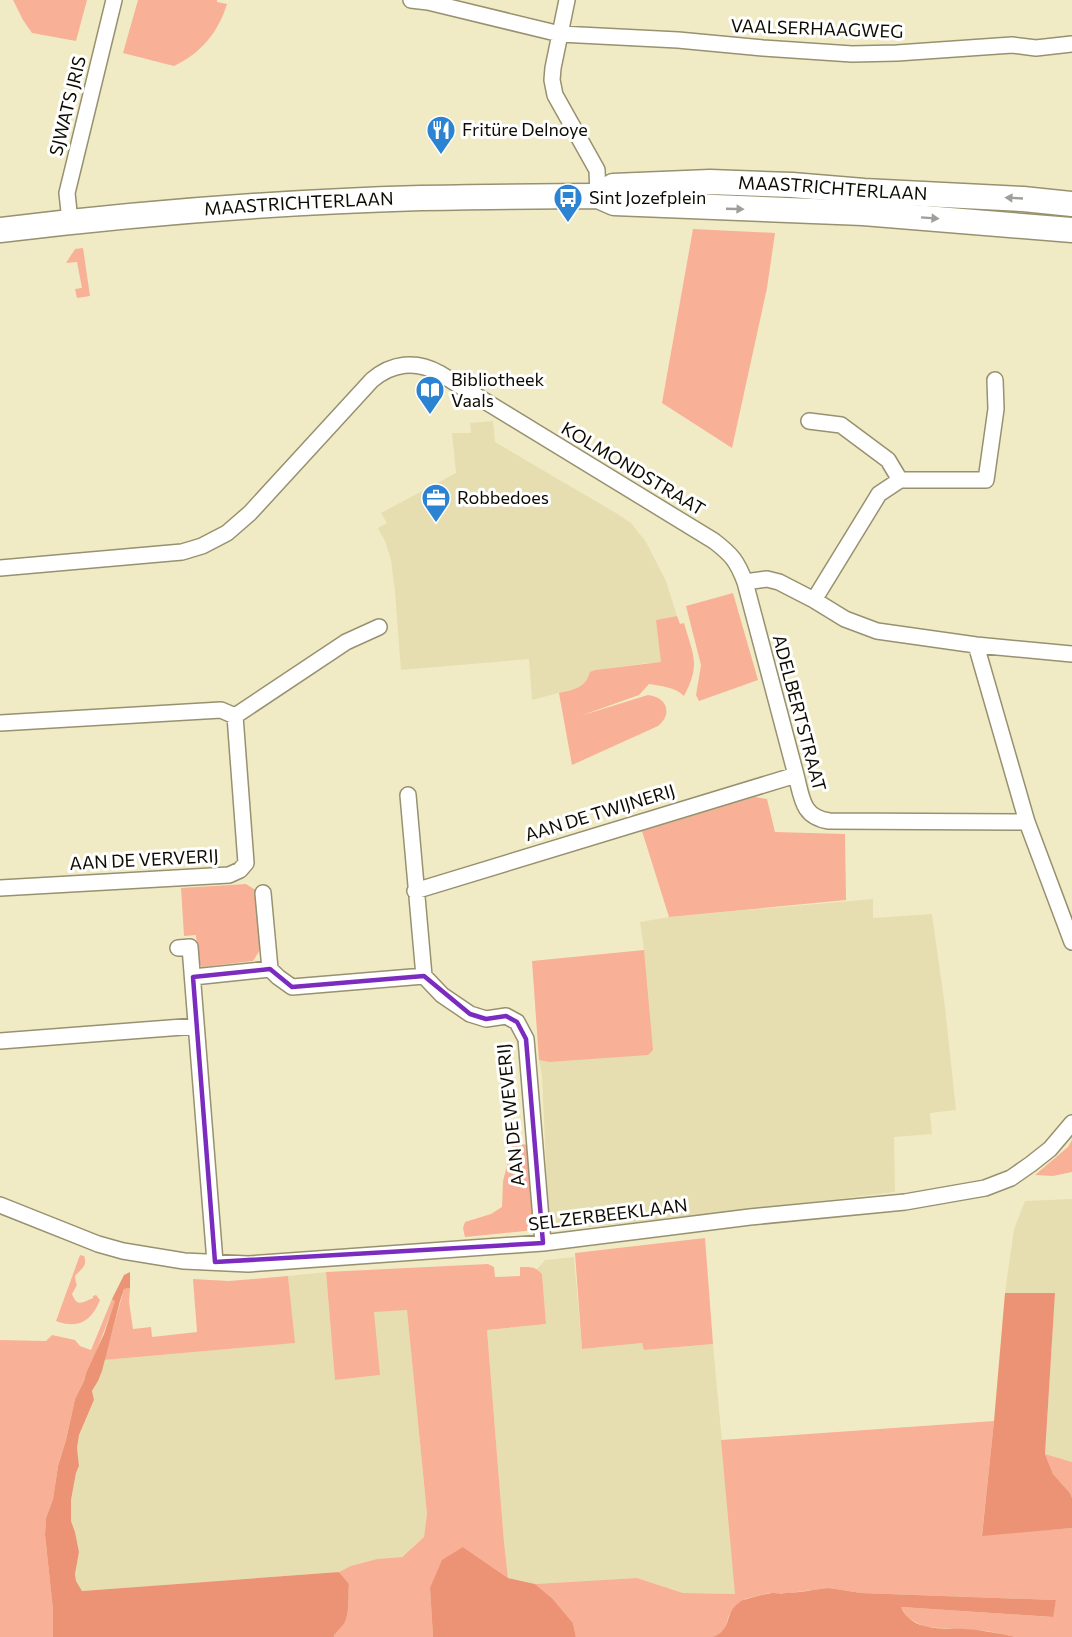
<svg xmlns="http://www.w3.org/2000/svg" width="1072" height="1637" font-family="Commissioner,sans-serif">
	<style>
		.built { fill: #e6deb1 }
		.green { fill: #f8b097 }
		.forest { fill: #ec9375 }
		.lines { fill: none; stroke-linecap: round; stroke-linejoin: round }
		.street-casing { stroke: #97916f; stroke-width: 18 }
		.primary-casing { stroke: #97916f; stroke-width: 27 }
		.street { stroke: #fff; stroke-width: 15 }
		.primary { stroke: #fff; stroke-width: 24 }
		.oneway { fill: #9f9e9a }
		.marked { fill: none; stroke: #7b2cbf; stroke-width: 4.5; stroke-linejoin: round }
		.labels { text-anchor: middle; stroke-width: 6; stroke-linejoin: round; paint-order: stroke }
		.street-label { font-size: 18px; fill: #0e0c02; stroke: #fff }
		.poi-label { font-size: 18px; fill: #0e0c02; stroke: #fff; text-anchor: start }
	</style>
	<rect width="100%" height="100%" fill="#f1ebc5"/>
	<path class="built" d="M 493,421 L 495,442 L 616,513 L 631,523 L 646,542 L 666,581 L 677,616 L 656,620 L 663,663 L 648,663 L 595,670 L 588,681 L 581,687 L 532,700 L 529,659 L 401,670 L 395,592 L 391,560 L 385,541 L 378,528 L 387,523 L 381,513 L 456,473 L 452,433 L 471,433 L 470,423 Z
		M 873,899 L 873,918 L 932,914 L 945,1007 L 956,1110 L 930,1113 L 932,1134 L 894,1137 L 895,1192 L 703,1215 L 549,1231 L 542,1076 L 539,1060 L 549,1062 L 644,950 L 640,922 L 669,917 Z
		M 1072,1199 L 1072,1462 L 1045,1454 L 1055,1293 L 1005,1293 L 1014,1229 L 1025,1201 Z
		M 574,1257 L 582,1349 L 643,1343 L 644,1350 L 713,1344 L 736,1594 L 683,1593 L 637,1578 L 535,1584 L 508,1578 L 504,1542 L 487,1330 L 546,1324 L 542,1274 L 537,1269 L 545,1260 Z
		M 326,1272 L 335,1380 L 379,1375 L 373,1311 L 407,1309 L 427,1514 L 424,1537 L 401,1557 L 377,1559 L 352,1566 L 339,1572 L 82,1591 L 76,1581 L 75,1574 L 79,1552 L 75,1532 L 71,1521 L 71,1500 L 76,1473 L 79,1466 L 77,1448 L 79,1435 L 94,1401 L 92,1392 L 98,1381 L 104,1360 L 294,1343 L 288,1276 Z"/>
	<path class="green" d="M 13,0 L 87,0 L 76,41 L 32,33 L 23,20 Z
		M 138,0 L 217,0 L 217,2 L 227,4 C 218,33 201,53 174,66 L 123,53 Z
		M 693,229 L 775,233 L 767,288 L 732,448 L 662,403 Z
		M 83,248 L 90,296 L 77,298 L 75,289 L 82,288 L 77,262 L 66,263 L 75,249 Z
		M 733,593 L 758,680 L 699,701 L 696,695 L 701,665 L 686,606 Z
		M 677,616 L 680,624 L 684,623 C 693,655 701,664 684,696 C 675,687 661,686 649,684 L 639,695 L 580,716 L 648,695 C 667,697 673,714 658,726 L 572,765 L 559,693 C 574,689 585,689 590,672 L 595,670 L 661,662 L 656,620 Z
		M 755,797 L 767,799 L 775,832 L 845,834 L 846,900 L 669,917 L 642,831 Z
		M 246,884 L 257,891 L 261,948 L 253,961 L 202,967 L 198,962 L 196,935 L 184,936 L 181,888 Z
		M 644,950 L 653,1050 L 648,1055 L 549,1062 L 539,1060 L 532,961 Z
		M 1072,1140 L 1072,1172 L 1053,1176 L 1035,1175 L 1068,1147 Z
		M 513,1143 L 529,1145 L 535,1230 L 465,1237 L 463,1228 L 465,1222 L 491,1214 L 502,1207 L 503,1181 Z
		M 705,1238 L 713,1344 L 644,1350 L 642,1343 L 582,1349 L 575,1253 Z
		M 80,1255 L 84,1256 C 88,1266 81,1269 75,1276 L 76,1283 L 77,1285 L 72,1294 C 77,1307 82,1303 93,1298 L 93,1296 L 96,1295 L 100,1300 C 91,1322 78,1329 56,1321 Z
		M 488,1264 L 494,1267 L 495,1277 L 520,1276 L 520,1267 C 530,1267 535,1266 542,1274 L 546,1324 L 487,1330 L 504,1542 L 508,1578 L 463,1547 L 430,1588 L 433,1637 L 334,1637 L 333,1635 C 337,1631 341,1628 344,1624 C 350,1615 348,1594 349,1584 L 339,1572 L 351,1566 L 377,1559 L 402,1557 L 424,1537 L 427,1514 L 407,1310 L 374,1312 L 380,1375 L 335,1380 L 326,1272 Z
		M 288,1276 L 295,1343 L 104,1360 L 124,1289 L 130,1288 L 129,1302 L 133,1329 L 151,1327 L 152,1337 L 197,1332 L 193,1279 L 229,1281 Z
		M 112,1299 L 116,1300 L 96,1352 L 86,1373 L 84,1381 L 75,1399 L 66,1440 L 58,1466 L 53,1499 L 46,1518 L 45,1535 L 53,1610 L 53,1637 L 0,1637 L 0,1340 L 46,1341 L 52,1335 L 75,1340 L 80,1346 L 91,1350 Z
		M 994,1421 L 982,1535 L 1072,1528 L 1072,1637 L 1016,1637 L 987,1631 L 925,1627 L 908,1618 L 901,1607 L 1052,1617 L 1056,1600 L 861,1593 L 829,1588 L 789,1593 L 769,1593 L 745,1599 L 729,1615 L 724,1631 L 718,1635 L 712,1637 L 576,1637 L 573,1623 L 552,1598 L 535,1584 L 637,1578 L 683,1593 L 735,1594 L 721,1440 Z
		M 1045,1454 L 1072,1462 L 1072,1498 L 1070,1493 L 1053,1474 Z"/>
	<path class="forest" d="M 130,1272 L 130,1288 L 124,1289 L 120,1301 L 102,1371 L 98,1381 L 92,1391 L 94,1400 L 79,1435 L 77,1448 L 79,1466 L 76,1473 L 71,1500 L 71,1521 L 75,1532 L 79,1552 L 75,1574 L 76,1581 L 82,1591 L 339,1572 L 349,1584 C 348,1594 350,1615 344,1624 C 341,1628 337,1631 334,1635 L 334,1637 L 53,1637 L 53,1610 L 45,1535 L 46,1518 L 53,1499 L 58,1466 L 66,1440 L 75,1399 L 84,1381 L 86,1373 L 104,1334 L 115,1301 L 112,1299 L 124,1275 Z
		M 1005,1293 L 1055,1293 L 1045,1454 L 1053,1474 L 1070,1493 L 1072,1498 L 1072,1528 L 982,1536 L 994,1421 Z
		M 463,1547 L 508,1578 L 535,1584 L 552,1598 L 573,1623 L 576,1637 L 433,1637 L 430,1588 L 442,1560 Z
		M 829,1588 L 861,1593 L 1056,1600 L 1053,1617 L 901,1607 C 912,1632 942,1628 964,1629 C 981,1630 999,1633 1016,1637 L 712,1637 C 733,1631 723,1613 740,1602 C 743,1599 766,1594 772,1593 C 777,1593 781,1594 786,1593 C 800,1593 815,1589 829,1588 Z"/>
	<g class="lines">
		<g class="street-casing">
			<path id="street" d="M 411,0 L 428,2 L 560,34 L 678,40 L 763,48 L 852,54 L 897,53 L 1012,45 L 1036,48 L 1072,44
				M 567,0 L 553,68 L 552,80 L 555,95 L 597,170 L 598,196
				M 70,221 L 67,193 L 114,0
				M 809,421 L 841,425 L 888,460 L 900,480 L 986,480 L 996,409 L 995,380
				M 0,568 L 182,552 L 202,546 L 227,533 L 250,513 L 372,380 C 392,363 416,360 439,373 L 714,541 C 732,555 737,561 745,582 L 767,579 L 779,582 L 814,600 L 845,619 L 877,631 L 976,645 L 1072,654
				M 745,582 L 796,775 C 802,798 802,817 829,821 L 1027,822
				M 814,600 L 879,494 L 900,480
				M 976,645 L 1027,822 L 1072,942
				M 0,723 L 221,710 L 235,716
				M 408,795 L 424,976 L 442,995 L 470,1014 L 486,1019 L 506,1016 L 517,1022 L 526,1039 L 543,1243
				M 0,888 L 229,875 L 240,870 L 246,863 L 235,716 L 346,642 L 379,627
				M 415,891 L 796,775
				M 263,893 L 270,969 L 278,977 L 292,987 L 424,976
				M 178,948 L 190,947 L 215,1262
				M 193,977 L 270,969
				M 0,1041 L 196,1026
				M 0,1205 L 98,1244 L 123,1251 L 184,1261 L 248,1264 L 543,1243 L 750,1217 L 905,1202 L 985,1188 L 1011,1178 L 1031,1164 L 1050,1149 L 1072,1123"/>
		</g>
		<g class="primary-casing">
			<g id="primary">
				<path id="s1" d="M 598,196 L 613,186 L 710,182 L 792,185 L 864,191 L 1023,199 L 1072,204"/>
				<path id="s2" d="M 0,230 C 140,213 280,202 421,198 C 480,197 539,196 598,196 L 614,203 L 863,213 L 1072,230"/>
			</g>
		</g>
		<use href="#street" class="street"/>
		<use href="#primary" class="primary"/>
	</g>
	<defs><path id="oneway-solid" d="M-6-.8H1V-3.2L6.5 0L1 3.2V.8H-6Z" transform="scale(1.5)"/></defs>
	<g class="oneway">
		<use href="#oneway-solid" transform="translate(1014 198) rotate(-177)"/>
		<use href="#oneway-solid" transform="translate(735 209) rotate(2)"/>
		<use href="#oneway-solid" transform="translate(930 218) rotate(4)"/>
	</g>
	<path class="marked" d="M 270,969 L 292,987 L 424,976 L 470,1014 L 486,1019 L 506,1016 L 517,1022 L 526,1039 L 543,1243 L 215,1262 L 193,977 Z"/>
	<defs>
		<g id="restaurant-pin" transform="scale(1.5)"><path d="M0 17L-7.5 6A9.5 9.5 0 1 1 7.5 6Z" fill="#2c83d1" stroke="#fff"/><path d="M-5-6h1v4h1v-4h1v4h1v-4h1v5L-1.5 .5V6h-2V.5L-5-1ZM5-6V6H3V1.5H1.5Q1.5-4 5-6Z" fill="#fff"/></g>
		<g id="bus-pin" transform="scale(1.5)"><path d="M0 17L-7.5 6A9.5 9.5 0 1 1 7.5 6Z" fill="#2c83d1" stroke="#fff"/><path d="M-5-6H5V4H4V6H2V4H-2V6H-4V4H-5ZM-3.5-4V0h7V-4ZM-3.5 1.2v1.5H-2V1.2ZM2 1.2v1.5H3.5V1.2Z" fill="#fff"/></g>
		<g id="library-pin" transform="scale(1.5)"><path d="M0 17L-7.5 6A9.5 9.5 0 1 1 7.5 6Z" fill="#2c83d1" stroke="#fff"/><path d="M-6-4Q-3-5.5-.7-3.5V5Q-3 3-6 4ZM6-4Q3-5.5 .7-3.5V5Q3 3 6 4Z" fill="#fff"/></g>
		<g id="office-pin" transform="scale(1.5)"><path d="M0 17L-7.5 6A9.5 9.5 0 1 1 7.5 6Z" fill="#2c83d1" stroke="#fff"/><path d="M-6-3h4V-5.5h4V-3h4V5H-6ZM-1-4.5V-3h2v-1.5ZM-6 0V1H6V0Z" fill="#fff"/></g>
	</defs>
	<g fill-rule="evenodd">
		<use href="#restaurant-pin" x="441" y="130"/>
		<use href="#bus-pin" x="568" y="198"/>
		<use href="#library-pin" x="430" y="390"/>
		<use href="#office-pin" x="436" y="498"/>
	</g>
	<g class="labels">
		<g class="street-label">
			<text transform="translate(817 29) rotate(2)" y="6">VAALSERHAAGWEG</text>
			<text transform="translate(68 106) rotate(-76)" y="6">SJWATS JRIS</text>
			<text dy="6" stroke="none"><textPath href="#s1" startOffset="238">MAASTRICHTERLAAN</textPath></text>
			<text dy="6" stroke="none"><textPath href="#s2" startOffset="300">MAASTRICHTERLAAN</textPath></text>
			<text transform="translate(633 469) rotate(31)" y="6">KOLMONDSTRAAT</text>
			<text transform="translate(799 713) rotate(75)" y="6">ADELBERTSTRAAT</text>
			<text transform="translate(600 813) rotate(-17)" y="6">AAN DE TWIJNERIJ</text>
			<text transform="translate(144 860) rotate(-3)" y="6">AAN DE VERVERIJ</text>
			<text transform="translate(511 1115) rotate(-96)" y="6">AAN DE WEVERIJ</text>
			<text transform="translate(608 1215) rotate(-7)" y="6">SELZERBEEKLAAN</text>
		</g>
		<g class="poi-label">
			<text x="462" y="136">Fritüre Delnoye</text>
			<text x="589" y="204">Sint Jozefplein</text>
			<text x="451" y="386">Bibliotheek<tspan x="451" dy="21">Vaals</tspan></text>
			<text x="457" y="504">Robbedoes</text>
		</g>
	</g>
</svg>
